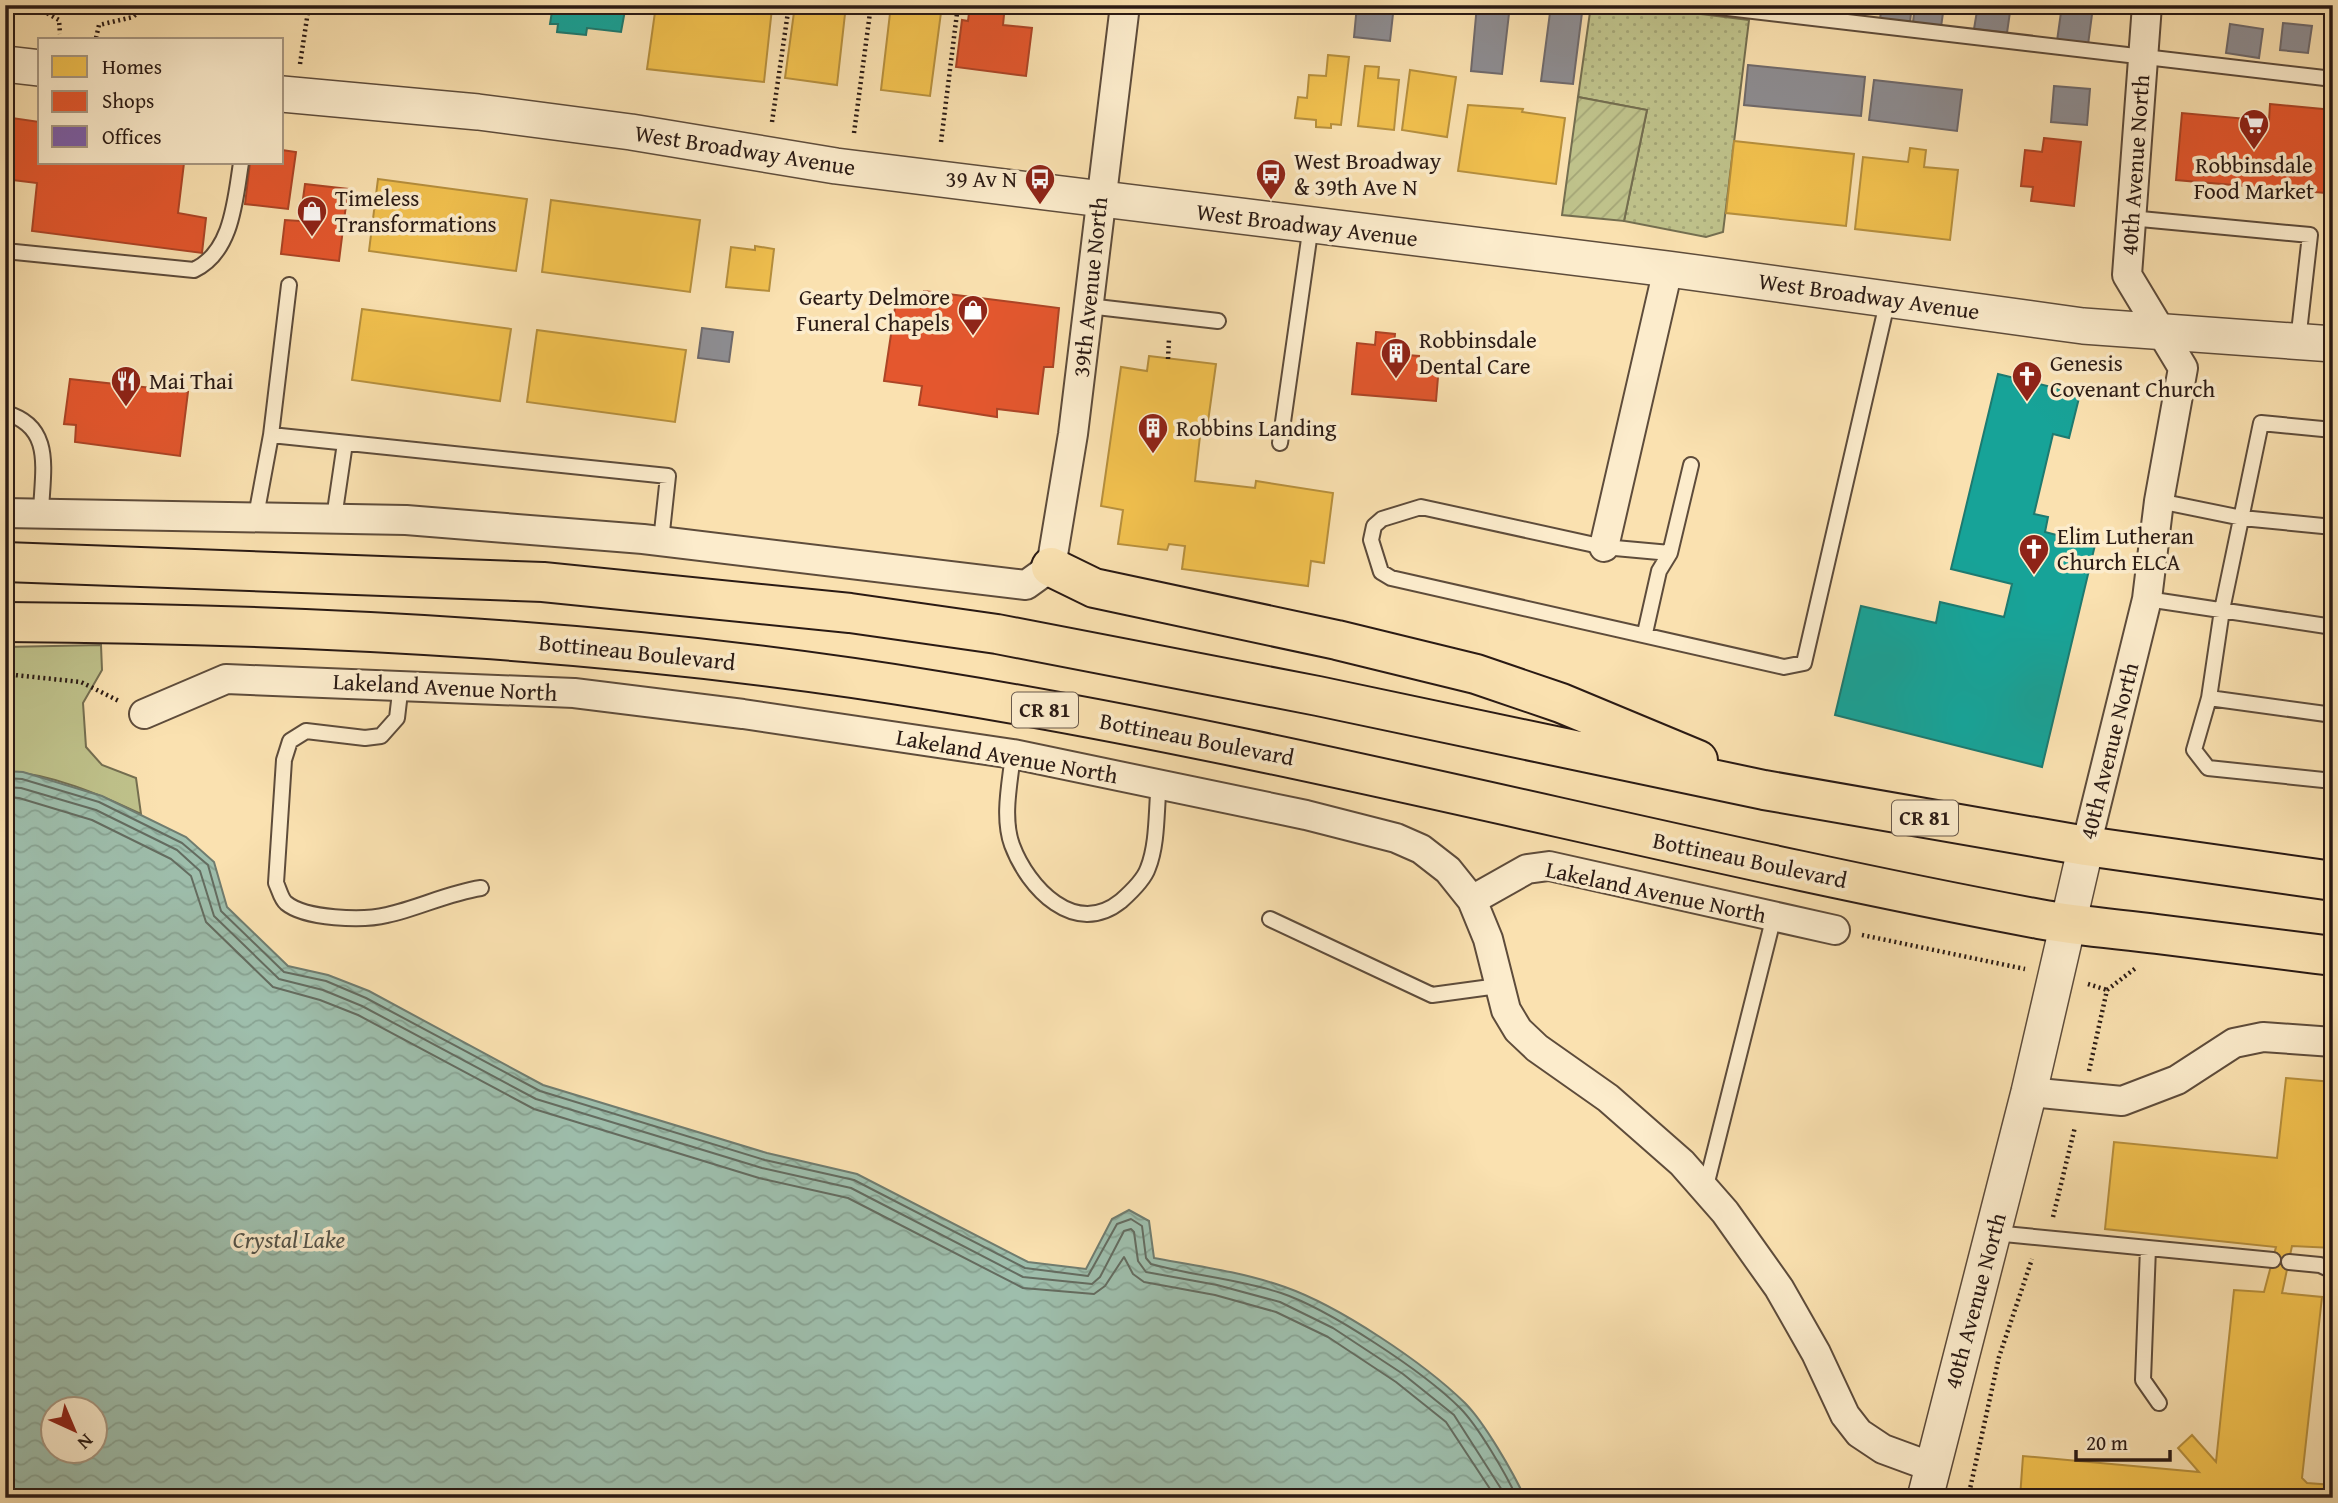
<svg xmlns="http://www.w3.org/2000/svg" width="2338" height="1503" font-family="'Gentium Book Plus',serif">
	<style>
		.grass { fill: url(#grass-dots); stroke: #746e50; stroke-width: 2 }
		.park { fill: #bfc28b; stroke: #746e50; stroke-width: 2 }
		.garden { fill: url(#garden-furrows); stroke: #746e50; stroke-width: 2 }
		.water { fill: url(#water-waves); stroke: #707c6f; stroke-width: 2; fill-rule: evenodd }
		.homes { fill: #f2c14e; stroke: #b68f3d; stroke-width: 2 }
		.shops { fill: #e4572e; stroke: #ac4526; stroke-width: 2 }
		.offices { fill: #7b5ea7; stroke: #634a7b; stroke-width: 2 }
		.public { fill: #17a398; stroke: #1d7a70; stroke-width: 2 }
		.industry { fill: #8d8d92; stroke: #6f6a6c; stroke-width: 2 }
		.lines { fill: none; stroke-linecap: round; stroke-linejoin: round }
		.shore { stroke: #646c60; stroke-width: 2 }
		.service-casing { stroke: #5e4c3b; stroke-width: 18 }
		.minor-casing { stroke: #5e4c3b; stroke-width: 32 }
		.tertiary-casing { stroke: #5e4c3b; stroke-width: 38 }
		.primary-casing { stroke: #2a1a14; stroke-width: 42 }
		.path { stroke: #2a1a14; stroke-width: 4.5; stroke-dasharray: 2 3.5; stroke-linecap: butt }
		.service { stroke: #fceccc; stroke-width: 14 }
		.minor { stroke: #fceccc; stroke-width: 28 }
		.tertiary { stroke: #fceccc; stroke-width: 35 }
		.primary { stroke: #fae1b0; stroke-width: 38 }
		.labels { text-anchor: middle; stroke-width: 7; stroke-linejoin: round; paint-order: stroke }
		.shield { fill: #fceccc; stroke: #69594b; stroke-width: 2 }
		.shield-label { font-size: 21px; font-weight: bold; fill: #2a1a14 }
		.street-label { font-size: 23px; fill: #2a1a14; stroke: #fceccc }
		.poi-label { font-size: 23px; fill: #2a1a14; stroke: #fceccc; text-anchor: start }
		.water-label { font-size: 24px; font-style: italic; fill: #535349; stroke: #fceccc }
	</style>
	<defs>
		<pattern id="grass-dots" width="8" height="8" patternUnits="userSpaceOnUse" patternTransform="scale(1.75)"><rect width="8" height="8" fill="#bfc28b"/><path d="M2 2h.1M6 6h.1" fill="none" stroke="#a4a677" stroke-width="1.8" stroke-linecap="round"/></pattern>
		<pattern id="garden-furrows" width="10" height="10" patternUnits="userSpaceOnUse" patternTransform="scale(1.75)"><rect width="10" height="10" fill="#bfc28b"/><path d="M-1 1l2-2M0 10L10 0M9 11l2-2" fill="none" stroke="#a4a677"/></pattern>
		<pattern id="water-waves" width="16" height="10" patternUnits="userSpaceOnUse" patternTransform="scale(1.75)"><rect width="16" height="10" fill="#9ebeac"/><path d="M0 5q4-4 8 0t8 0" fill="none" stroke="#88a393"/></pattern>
	</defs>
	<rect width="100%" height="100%" fill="#fae1b0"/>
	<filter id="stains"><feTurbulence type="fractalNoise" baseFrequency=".00286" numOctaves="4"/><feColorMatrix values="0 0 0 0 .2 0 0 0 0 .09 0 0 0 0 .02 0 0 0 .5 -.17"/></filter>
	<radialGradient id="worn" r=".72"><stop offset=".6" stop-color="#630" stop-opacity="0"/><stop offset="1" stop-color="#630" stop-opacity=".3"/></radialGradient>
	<path class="grass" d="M 1591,5 L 1628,5 L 1749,20 L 1723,232 L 1706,237 L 1624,221 L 1647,110 L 1578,97 Z"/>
	<path class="park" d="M 101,645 L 102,670 L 83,703 L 86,747 L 102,765 L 136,778 L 141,814 C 99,794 52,774 5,771 L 5,647 Z"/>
	<path class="garden" d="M 1578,97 L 1647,110 L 1624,221 L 1562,215 Z"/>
	<path class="water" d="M 5,771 L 23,772 L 102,796 L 186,837 L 214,862 L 227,907 L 288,966 L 328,975 L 369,991 L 543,1085 L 767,1153 L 857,1174 L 1028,1262 L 1086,1269 L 1112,1219 L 1129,1210 L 1149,1221 L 1154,1258 C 1198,1266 1242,1272 1285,1287 C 1339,1306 1423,1362 1465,1403 C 1484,1422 1513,1472 1525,1498 L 5,1498 ZM 52,1408 L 94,1408 L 94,1450 L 52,1450 Z"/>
	<path class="homes" d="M 656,5 L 772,8 L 764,82 L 647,69 Z
		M 795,5 L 846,5 L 837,85 L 785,78 Z
		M 891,5 L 942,5 L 930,96 L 881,90 Z
		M 1328,55 L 1349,57 L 1341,125 L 1331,124 L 1331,128 L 1316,127 L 1316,120 L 1295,118 L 1298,97 L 1307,98 L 1309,75 L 1326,76 Z
		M 1365,66 L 1379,67 L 1378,78 L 1399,80 L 1394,130 L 1358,126 Z
		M 1410,70 L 1456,77 L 1447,137 L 1402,130 Z
		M 1468,105 L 1523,109 L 1522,112 L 1565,118 L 1556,184 L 1458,171 Z
		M 1734,141 L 1854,154 L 1846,226 L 1726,213 Z
		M 1910,148 L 1926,150 L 1924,167 L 1958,170 L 1950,240 L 1855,229 L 1863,157 L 1908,162 Z
		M 378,179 L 527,199 L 516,271 L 369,251 Z
		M 551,200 L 700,220 L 690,292 L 542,272 Z
		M 755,246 L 774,249 L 769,291 L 726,287 L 731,247 L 755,250 Z
		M 362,309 L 511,329 L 500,401 L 352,380 Z
		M 537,330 L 686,350 L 675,422 L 527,402 Z
		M 1149,356 L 1216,364 L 1207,429 L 1201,427 L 1195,481 L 1255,488 L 1256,481 L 1333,493 L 1324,563 L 1311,561 L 1308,586 L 1182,569 L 1185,546 L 1169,544 L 1167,550 L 1118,544 L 1123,510 L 1101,506 L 1121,367 L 1147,371 Z
		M 2286,1078 L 2333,1082 L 2333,1248 L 2292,1246 L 2282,1293 L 2322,1297 L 2302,1478 L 2307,1483 L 2333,1485 L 2333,1498 L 2020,1498 L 2023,1456 L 2199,1472 L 2178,1448 L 2192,1435 L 2216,1462 L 2234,1290 L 2264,1292 L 2276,1247 L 2105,1229 L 2114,1142 L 2277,1158 Z"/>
	<path class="shops" d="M 970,5 L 1005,5 L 1003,25 L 1032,28 L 1026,76 L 956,67 L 962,20 L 968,21 Z
		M 2270,104 L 2333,110 L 2325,193 L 2176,180 L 2182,113 L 2269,121 Z
		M 5,117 L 40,122 L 40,163 L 184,163 L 178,213 L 206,218 L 202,253 L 32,231 L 37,183 L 5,179 Z
		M 2044,138 L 2081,142 L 2074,206 L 2031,201 L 2033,187 L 2021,186 L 2025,150 L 2042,152 Z
		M 282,150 L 296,152 L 288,209 L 245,204 L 250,163 L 282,163 Z
		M 305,184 L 348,189 L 339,261 L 281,254 L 285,220 L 300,221 Z
		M 924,291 L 1059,308 L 1053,367 L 1044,367 L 1038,414 L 997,409 L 997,417 L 919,405 L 922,386 L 884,381 L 896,301 L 922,303 Z
		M 1376,332 L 1395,334 L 1393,354 L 1419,356 L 1418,364 L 1439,365 L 1436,401 L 1352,394 L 1357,343 L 1375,345 Z
		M 70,379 L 188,392 L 180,456 L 75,442 L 76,425 L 64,424 Z"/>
	<path class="offices" d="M 2331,129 L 2333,129 L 2333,173 L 2327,173 Z"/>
	<path class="public" d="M 553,5 L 626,5 L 621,32 L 587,28 L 586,35 L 557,32 L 558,24 L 550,24 Z
		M 1998,374 L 2080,394 L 2069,438 L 2053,434 L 2034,514 L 2048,517 L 2045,532 L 2095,545 L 2042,767 L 1835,715 L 1861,606 L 1936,623 L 1940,602 L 2004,617 L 2012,584 L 1951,569 Z"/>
	<path class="industry" d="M 1357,5 L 1394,5 L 1390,41 L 1354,37 Z
		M 1477,5 L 1510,5 L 1502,74 L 1471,71 Z
		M 1551,5 L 1583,5 L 1573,84 L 1541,81 Z
		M 1882,5 L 1912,5 L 1910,22 L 1880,19 Z
		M 1915,5 L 1944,6 L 1941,27 L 1913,23 Z
		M 1978,5 L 2011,5 L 2007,33 L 1974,29 Z
		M 2062,5 L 2093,7 L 2088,45 L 2057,41 Z
		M 2283,23 L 2312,26 L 2308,53 L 2280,50 Z
		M 2230,24 L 2263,29 L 2259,58 L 2226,53 Z
		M 1748,65 L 1865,77 L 1861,116 L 1744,105 Z
		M 1874,80 L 1962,90 L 1957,131 L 1869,120 Z
		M 2054,86 L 2090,89 L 2087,125 L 2051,122 Z
		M 702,328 L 733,332 L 729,362 L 698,358 Z"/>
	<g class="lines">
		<path class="shore" d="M 5,778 L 22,779 L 99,802 L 182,843 L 208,865 L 221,911 L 284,972 L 326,981 L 366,998 L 540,1091 L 765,1160 L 854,1180 L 1025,1268 L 1088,1276 L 1117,1224 L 1131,1219 L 1142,1226 L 1146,1258 L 1151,1264 C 1194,1276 1238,1279 1281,1293 C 1329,1309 1424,1372 1460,1408 C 1478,1426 1506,1474 1517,1498
			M 5,787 L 21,788 L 96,810 L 177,850 L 200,871 L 214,916 L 279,979 L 323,990 L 362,1006 L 536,1099 L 762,1168 L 851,1188 L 1023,1277 L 1092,1284 L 1100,1277 L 1124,1231 L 1131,1229 L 1134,1232 L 1138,1261 L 1146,1272 L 1217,1285 L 1280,1302 L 1333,1328 L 1403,1374 L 1454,1415 L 1507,1498
			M 5,797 L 19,798 L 92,820 L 171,859 L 191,876 L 206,922 L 273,987 L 320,1000 L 358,1015 L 534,1109 L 759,1178 L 848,1198 L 1023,1288 L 1094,1294 L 1105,1286 L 1124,1257 L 1133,1274 L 1144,1282 L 1215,1295 L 1276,1312 L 1328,1337 L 1396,1382 L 1446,1422 L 1496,1498"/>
		<g class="service-casing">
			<path id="service" d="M 1702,5 L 2333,79
				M 2130,218 L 2310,235 L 2298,341
				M 5,251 L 194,270 C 232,252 235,201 241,163
				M 1088,306 L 1218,321
				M 5,413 C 55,426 42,472 41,513
				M 271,435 L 289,285
				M 1280,443 L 1311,225
				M 2159,501 L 2242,518 L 2333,527
				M 256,516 L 271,435 L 668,476 L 661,541
				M 334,518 L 345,443
				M 1670,553 L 1604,547 L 1421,507 L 1382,519 L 1374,526 L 1371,540 L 1381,572 L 1391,578 L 1784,667 L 1804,663 L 1888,299
				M 2147,599 L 2333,627
				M 1645,633 L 1659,571 L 1670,553 L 1691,465
				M 401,684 L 397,718 L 381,736 L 365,738 L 306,731 L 290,741 L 284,760 L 276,883 C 279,889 281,899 286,903 C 305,919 363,921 387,915 C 419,908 448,893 481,888
				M 2209,698 L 2222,610 L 2261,423 L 2333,430
				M 2333,715 L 2209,698 L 2194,750 L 2208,768 L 2333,781
				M 1013,754 C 1010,783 1002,817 1012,845 C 1028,888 1075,938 1121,901 C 1130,893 1144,880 1148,868 C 1158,843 1156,809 1159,783
				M 1270,919 L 1432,995 L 1498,986
				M 1705,1190 L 1774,916
				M 1994,1233 L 2273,1260
				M 2148,1248 L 2143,1380 L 2159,1403
				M 2289,1262 L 2320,1265 L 2333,1271"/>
		</g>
		<g class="minor-casing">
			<path id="minor" d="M 5,513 L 406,520 L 643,539 L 1026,585 L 1051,567 L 1073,434 L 1125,5
				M 1604,547 L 1668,269
				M 144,714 L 226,679 L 574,693 L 743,714 L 1013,754 L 1306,815 L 1396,838 L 1421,849 L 1448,870 L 1472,900 L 1527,869 L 1549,866 L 1835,930
				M 2086,846 L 2147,599 L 2159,501 L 2183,368 L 2127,275 L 2147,5
				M 1472,900 L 1488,939 L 1506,1010 L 1518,1030 L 1537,1048 L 1608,1098 L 1682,1163 L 1725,1212 L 1779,1288 L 1816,1353 L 1845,1415 L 1859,1433 L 1883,1449 L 1932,1467
				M 2029,1092 L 2122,1101 L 2177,1080 L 2234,1043 L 2263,1037 L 2333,1042"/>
		</g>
		<g class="tertiary-casing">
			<path id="tertiary" d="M 5,64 L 40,68
				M 282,94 L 478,112 L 631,132 L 836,166 L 1668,269 L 2083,326 L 2333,344
				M 1925,1498 L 2029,1092 L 2086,846"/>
		</g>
		<g class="primary-casing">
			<path id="primary" d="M 5,562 L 543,582 L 850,613 L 997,634 L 1318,696 L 1764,790 L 2086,846 L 2333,881
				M 1051,567 L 1094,588 L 1337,640 L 1476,674 L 1561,703 L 1698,760
				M 5,622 C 318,624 628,640 937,691 C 1308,751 1670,850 2039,919 C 2078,926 2117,929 2157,934 C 2215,941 2274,949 2333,956"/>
		</g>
		<path class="path" d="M 33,5 L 59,20 L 60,34
			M 96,38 L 99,25 L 133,17 L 146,5
			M 300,64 L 309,5
			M 772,122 L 789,5
			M 854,133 L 871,5
			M 941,142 L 958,5
			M 1168,359 L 1169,339
			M 5,674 L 81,682 L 119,701
			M 1862,935 L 2025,969
			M 2088,984 L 2107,990
			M 2107,990 L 2137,967
			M 2089,1071 L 2107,990
			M 2053,1217 L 2075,1127
			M 1968,1498 L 1999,1357 L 2032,1259"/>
		<use href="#service" class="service"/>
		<use href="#minor" class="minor"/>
		<use href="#tertiary" class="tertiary"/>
		<use href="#primary" class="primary"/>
	</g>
	<defs>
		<g id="supermarket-pin" transform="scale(1.575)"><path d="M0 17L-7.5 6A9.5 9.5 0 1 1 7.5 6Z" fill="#8f2418" stroke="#fceccc"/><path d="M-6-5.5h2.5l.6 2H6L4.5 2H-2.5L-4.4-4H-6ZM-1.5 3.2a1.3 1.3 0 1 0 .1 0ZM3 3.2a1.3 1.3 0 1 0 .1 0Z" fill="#fff"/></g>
		<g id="bus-pin" transform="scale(1.575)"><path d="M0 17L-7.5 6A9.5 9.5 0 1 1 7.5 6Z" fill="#8f2418" stroke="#fceccc"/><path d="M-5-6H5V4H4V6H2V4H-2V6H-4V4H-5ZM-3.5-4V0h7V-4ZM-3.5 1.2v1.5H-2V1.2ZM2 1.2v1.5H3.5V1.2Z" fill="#fff"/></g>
		<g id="shop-pin" transform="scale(1.575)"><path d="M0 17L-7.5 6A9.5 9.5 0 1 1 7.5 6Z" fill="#8f2418" stroke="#fceccc"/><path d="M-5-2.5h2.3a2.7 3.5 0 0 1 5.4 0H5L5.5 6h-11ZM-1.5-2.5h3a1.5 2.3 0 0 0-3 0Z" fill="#fff"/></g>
		<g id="building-pin" transform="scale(1.575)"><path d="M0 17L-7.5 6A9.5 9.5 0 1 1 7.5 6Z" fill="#8f2418" stroke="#fceccc"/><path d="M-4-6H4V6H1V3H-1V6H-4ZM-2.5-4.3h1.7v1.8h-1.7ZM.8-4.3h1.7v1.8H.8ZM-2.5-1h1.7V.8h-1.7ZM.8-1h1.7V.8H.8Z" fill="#fff"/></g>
		<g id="church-pin" transform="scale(1.575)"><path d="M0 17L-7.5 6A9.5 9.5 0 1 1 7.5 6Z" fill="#8f2418" stroke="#fceccc"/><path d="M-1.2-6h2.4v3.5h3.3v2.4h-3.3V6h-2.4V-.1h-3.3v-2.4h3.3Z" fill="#fff"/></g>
		<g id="restaurant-pin" transform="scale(1.575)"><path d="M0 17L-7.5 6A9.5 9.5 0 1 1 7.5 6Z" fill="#8f2418" stroke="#fceccc"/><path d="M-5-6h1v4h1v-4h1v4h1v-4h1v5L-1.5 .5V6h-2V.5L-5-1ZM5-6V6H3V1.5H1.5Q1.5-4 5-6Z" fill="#fff"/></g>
	</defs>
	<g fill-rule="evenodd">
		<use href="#supermarket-pin" x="2254" y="124"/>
		<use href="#bus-pin" x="1271" y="174"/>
		<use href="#bus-pin" x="1040" y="179"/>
		<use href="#shop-pin" x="312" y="211"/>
		<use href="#shop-pin" x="973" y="310"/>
		<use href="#building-pin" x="1396" y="353"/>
		<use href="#church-pin" x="2027" y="376"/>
		<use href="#restaurant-pin" x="126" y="381"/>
		<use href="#building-pin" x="1153" y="428"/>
		<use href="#church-pin" x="2034" y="549"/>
	</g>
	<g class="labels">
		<g class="shield">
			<rect x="1012" y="692.5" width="66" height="35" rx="5"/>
			<rect x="1892" y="800.5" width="66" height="35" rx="5"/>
		</g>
		<g class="shield-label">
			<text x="1045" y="717">CR 81</text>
			<text x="1925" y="825">CR 81</text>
		</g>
		<g class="street-label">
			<text transform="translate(745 150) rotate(9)" y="8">West Broadway Avenue</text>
			<text transform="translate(2135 165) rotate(-86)" y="8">40th Avenue North</text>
			<text transform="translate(1307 225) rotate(7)" y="8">West Broadway Avenue</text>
			<text transform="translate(1090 287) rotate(-84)" y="8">39th Avenue North</text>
			<text transform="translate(1869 296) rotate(8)" y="8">West Broadway Avenue</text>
			<text transform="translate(637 652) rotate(6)" y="8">Bottineau Boulevard</text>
			<text transform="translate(445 687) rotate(3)" y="8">Lakeland Avenue North</text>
			<text transform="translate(1197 739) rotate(11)" y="8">Bottineau Boulevard</text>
			<text transform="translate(2109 751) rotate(-76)" y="8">40th Avenue North</text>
			<text transform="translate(1007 756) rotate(10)" y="8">Lakeland Avenue North</text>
			<text transform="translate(1750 860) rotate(12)" y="8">Bottineau Boulevard</text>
			<text transform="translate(1656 892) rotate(12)" y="8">Lakeland Avenue North</text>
			<text transform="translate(1975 1301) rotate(-75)" y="8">40th Avenue North</text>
		</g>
		<g class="poi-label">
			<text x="1294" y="169">West Broadway<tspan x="1294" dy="26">&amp; 39th Ave N</tspan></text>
			<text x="2254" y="173" text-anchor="middle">Robbinsdale<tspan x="2254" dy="26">Food Market</tspan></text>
			<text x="1017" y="187" text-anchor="end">39 Av N</text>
			<text x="335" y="206">Timeless<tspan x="335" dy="26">Transformations</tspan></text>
			<text x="950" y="305" text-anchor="end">Gearty Delmore<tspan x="950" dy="26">Funeral Chapels</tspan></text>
			<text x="1419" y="348">Robbinsdale<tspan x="1419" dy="26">Dental Care</tspan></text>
			<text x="2050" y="371">Genesis<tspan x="2050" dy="26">Covenant Church</tspan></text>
			<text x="149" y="389">Mai Thai</text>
			<text x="1176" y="436">Robbins Landing</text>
			<text x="2057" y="544">Elim Lutheran<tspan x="2057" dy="26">Church ELCA</tspan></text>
		</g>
		<g class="water-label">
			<text x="289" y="1248">Crystal Lake</text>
		</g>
	</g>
	<rect width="2338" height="1503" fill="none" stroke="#fae1b0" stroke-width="28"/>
	<rect x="7" y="7" width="2324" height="1489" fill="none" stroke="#2a1a14" stroke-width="3.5"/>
	<rect x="14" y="14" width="2310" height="1475" fill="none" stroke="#2a1a14" stroke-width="2"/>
	<rect x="38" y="38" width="245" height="126" fill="#fceccc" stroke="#a89882" stroke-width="2"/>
	<rect x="52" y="56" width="35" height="21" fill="#f2c14e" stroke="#a89882" stroke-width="2"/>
	<text x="102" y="74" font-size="21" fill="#2a1a14">Homes</text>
	<rect x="52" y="91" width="35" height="21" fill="#e4572e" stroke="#a89882" stroke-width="2"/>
	<text x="102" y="108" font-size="21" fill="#2a1a14">Shops</text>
	<rect x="52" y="126" width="35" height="21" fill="#7b5ea7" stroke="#a89882" stroke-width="2"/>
	<text x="102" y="144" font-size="21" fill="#2a1a14">Offices</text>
	<g transform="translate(74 1430) rotate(136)"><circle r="33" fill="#fceccc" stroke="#a89882" stroke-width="2"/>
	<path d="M0-5L12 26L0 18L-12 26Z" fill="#8f2418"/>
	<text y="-10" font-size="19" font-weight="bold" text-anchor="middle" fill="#2a1a14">N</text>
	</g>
	<path d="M2076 1450v10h94v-10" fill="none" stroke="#2a1a14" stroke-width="3.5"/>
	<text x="2086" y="1450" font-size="21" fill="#2a1a14" stroke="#fceccc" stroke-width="5" paint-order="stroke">20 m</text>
	<rect width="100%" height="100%" filter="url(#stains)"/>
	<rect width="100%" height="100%" fill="url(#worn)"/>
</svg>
